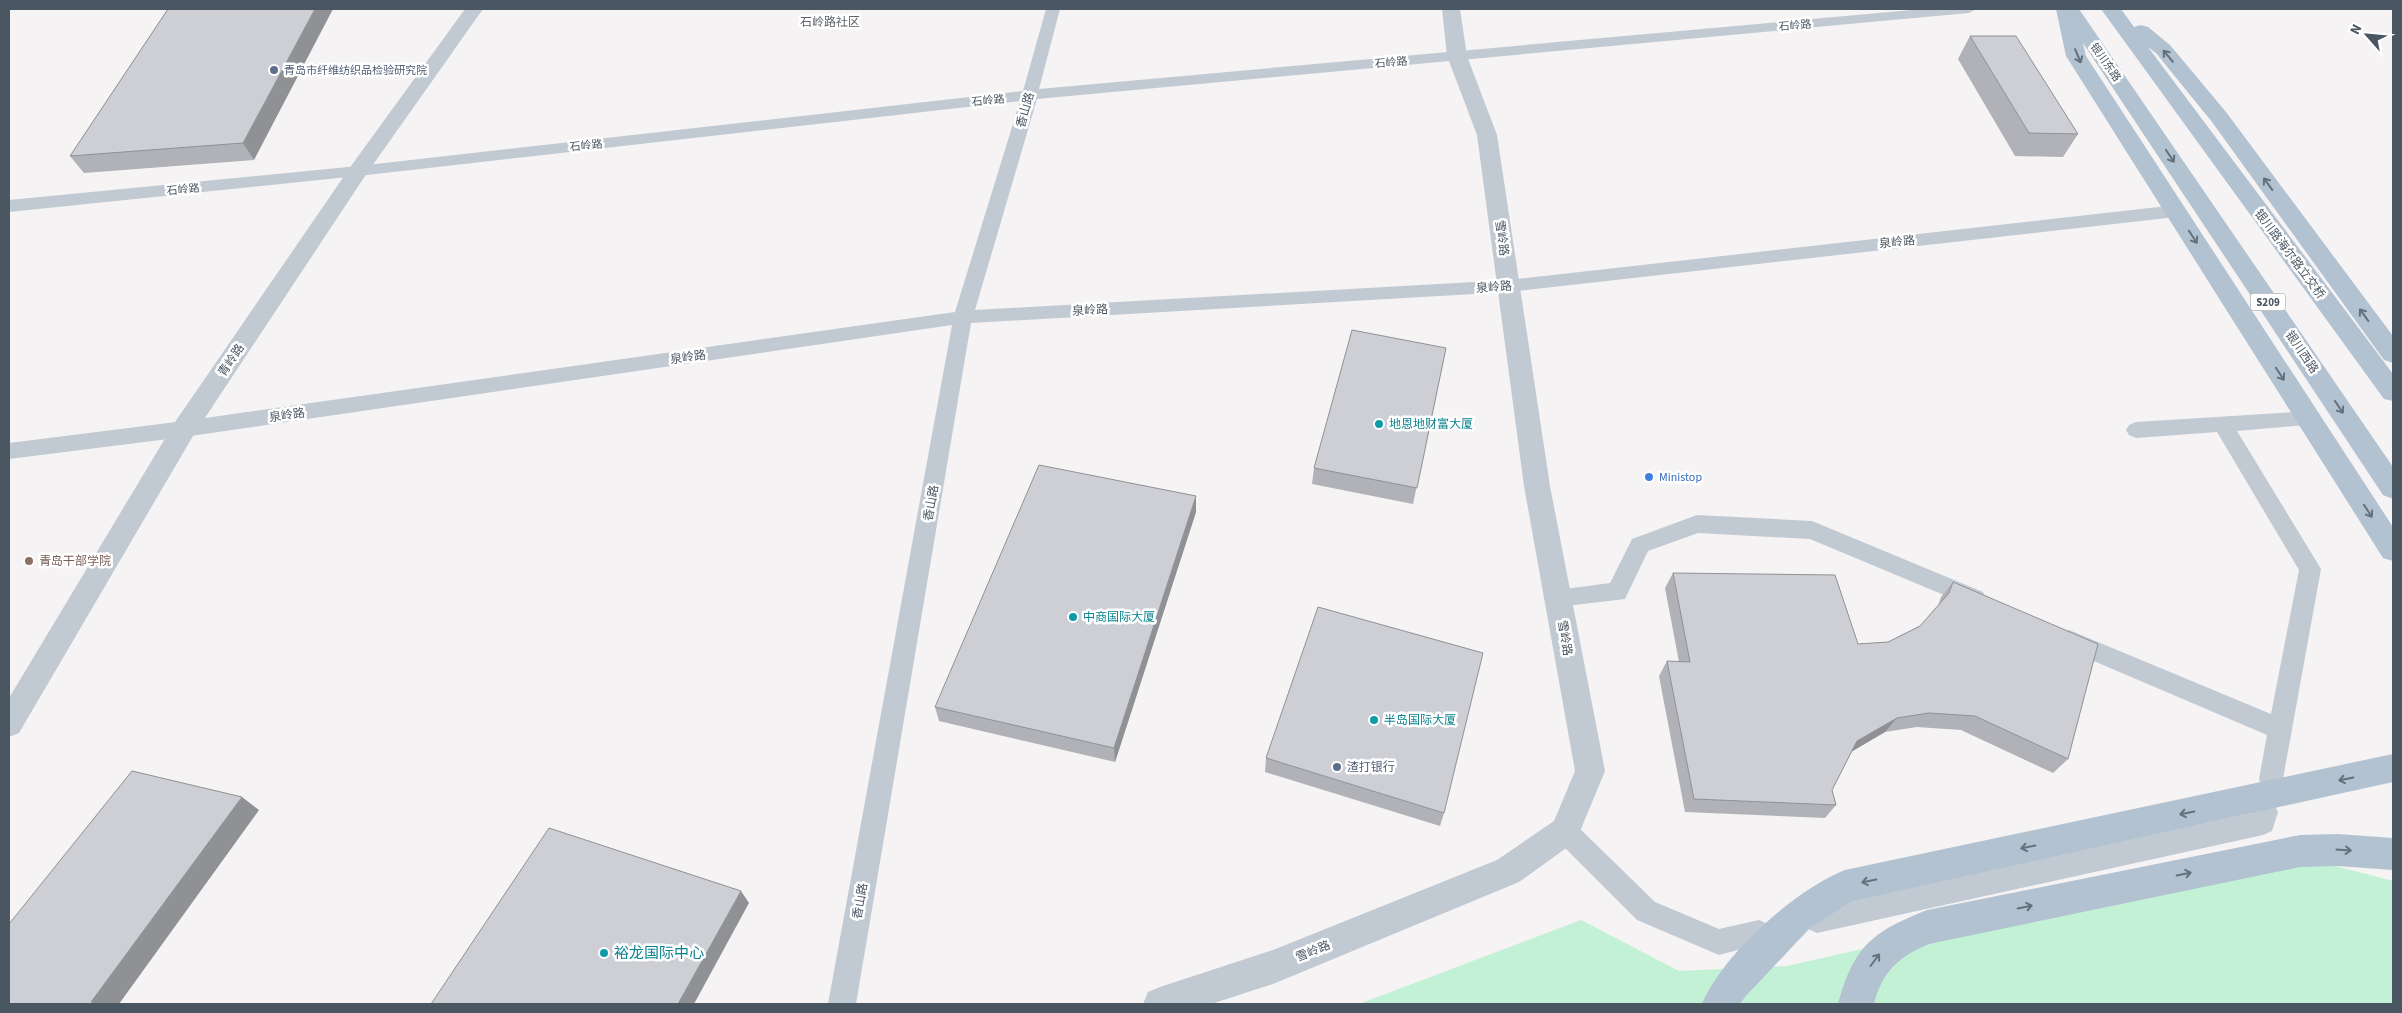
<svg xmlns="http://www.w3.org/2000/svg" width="2402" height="1013" font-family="'Source Sans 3','Noto Sans SC',sans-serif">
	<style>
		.green { fill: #c3f1d5 }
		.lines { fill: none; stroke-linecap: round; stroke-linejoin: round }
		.minor { fill: #c1cad2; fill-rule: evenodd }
		.tertiary { fill: #c1cad2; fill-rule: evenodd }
		.primary { fill: #b3c2d1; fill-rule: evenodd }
		.wall { fill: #b0b2b7 }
		.shaded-wall { fill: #909195 }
		.building { fill: #cdcfd5; stroke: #909195 }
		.oneway { stroke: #64717d }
		.service-dot { fill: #5c6f8a; stroke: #fff; stroke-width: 2 }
		.culture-dot { fill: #0f9aa8; stroke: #fff; stroke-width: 2 }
		.shop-dot { fill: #3f7fe0; stroke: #fff; stroke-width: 2 }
		.education-dot { fill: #8d6e63; stroke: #fff; stroke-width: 2 }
		.labels { text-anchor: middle; stroke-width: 5; stroke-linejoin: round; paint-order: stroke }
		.far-street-label { font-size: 11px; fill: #4a5661; stroke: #fff }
		.far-service-label { font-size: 11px; fill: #4e5e75; stroke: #fff; text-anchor: start }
		.shield { fill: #fff; stroke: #808990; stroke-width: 1 }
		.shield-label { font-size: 11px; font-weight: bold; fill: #4a5661 }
		.far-quarter-label { font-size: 12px; fill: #5f6368; stroke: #fff }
		.street-label { font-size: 12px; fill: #4a5661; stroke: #fff }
		.culture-label { font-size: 12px; fill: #0d838f; stroke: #fff; text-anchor: start }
		.shop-label { font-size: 12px; fill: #366cbe; stroke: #fff; text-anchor: start }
		.education-label { font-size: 12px; fill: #785e54; stroke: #fff; text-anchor: start }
		.service-label { font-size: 12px; fill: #4e5e75; stroke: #fff; text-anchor: start }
		.near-culture-label { font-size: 15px; fill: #0d838f; stroke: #fff; text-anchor: start }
	</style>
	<rect width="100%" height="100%" fill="#f5f3f3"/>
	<path class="green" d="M 2285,853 L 2393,881 L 2393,1004 L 1359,1004 L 1581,920 L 1679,971 L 1787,966 Z"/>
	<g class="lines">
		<path class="minor" d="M 1046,9 L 1060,9 L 1039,89 L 1923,9 L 1976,9 L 1969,13 L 1037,99 L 975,310 L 1509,280 L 2176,205 L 2182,207 L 2185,211 L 2182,215 L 2176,217 L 1509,292 L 971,323 L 856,1004 L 828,1004 L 952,325 L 184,437 L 9,459 L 9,443 L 184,421 L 955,312 L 1020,101 L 358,176 L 9,212 L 9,200 L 358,166 L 1023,91 Z
			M 2310,411 L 2317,414 L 2320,419 L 2317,424 L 2237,431 L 2321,569 L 2283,779 L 2280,787 L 2271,790 L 2262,787 L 2259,779 L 2267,735 L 2061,647 L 2058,640 L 2061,633 L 2069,630 L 2271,714 L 2299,570 L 2217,432 L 2136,438 L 2129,435 L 2126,430 L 2129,425 L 2136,422 Z
			M 1697,515 L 1812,521 L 1983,592 L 1986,599 L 1983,606 L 1975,608 L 1810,539 L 1698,533 L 1648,551 L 1625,599 L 1558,607 L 1550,605 L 1547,598 L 1550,591 L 1610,583 L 1632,539 Z
			M 2265,800 L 2274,804 L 2278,812 L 2272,831 L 2263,835 L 1817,933 L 1808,929 L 1804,920 L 1808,911 L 1817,907 L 2252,813 L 2256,804 Z
			M 1565,819 L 1574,823 L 1655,902 L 1719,929 L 1759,920 L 1768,924 L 1772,933 L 1768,942 L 1719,955 L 1637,920 L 1556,839 L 1552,831 L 1556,823 Z"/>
		<path class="tertiary" d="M 465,9 L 483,9 L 365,176 L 193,436 L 19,733 L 9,737 L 9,698 L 175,422 L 351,166 Z
			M 1442,9 L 1460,9 L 1467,56 L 1497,135 L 1550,486 L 1605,771 L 1576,841 L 1519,882 L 1273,984 L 1211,1004 L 1143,1004 L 1148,992 L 1160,987 L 1273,950 L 1497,860 L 1554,821 L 1575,771 L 1524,486 L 1477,135 L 1447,56 Z"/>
		<path class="primary" d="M 2056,9 L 2079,9 L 2393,467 L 2393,499 L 2383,495 L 2083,43 L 2086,56 L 2393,527 L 2393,561 L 2383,558 L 2066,56 Z
			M 2101,9 L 2121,9 L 2134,27 L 2141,25 L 2148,27 L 2170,45 L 2226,112 L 2393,336 L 2393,363 L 2384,360 L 2212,122 L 2156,53 L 2148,47 L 2393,374 L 2393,401 L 2384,399 Z
			M 2393,754 L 2393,782 L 1852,901 L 1810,928 L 1745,997 L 1740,1004 L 1702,1004 C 1722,955 1796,889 1845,870 Z
			M 2338,834 L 2393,838 L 2393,870 L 2338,866 L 2300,867 L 1929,944 C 1898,957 1882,972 1874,1004 L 1838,1004 C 1854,946 1872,932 1927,910 L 2300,835 Z"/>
	</g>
	<path class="wall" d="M 168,9 L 254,160 L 84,173 L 70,156 Z
		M 1970,36 L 2078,134 L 2063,157 L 2015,156 L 1958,59 Z
		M 1446,348 L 1413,504 L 1312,484 L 1314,468 Z
		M 1196,496 L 1196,512 L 1115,762 L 939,721 L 935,707 Z
		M 1673,573 L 1858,644 L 1888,642 L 1920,626 L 1938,606 L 1941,597 L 1953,582 L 2068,759 L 2053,773 L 1961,730 L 1917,727 L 1885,732 L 1852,751 L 1832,790 L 1836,805 L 1825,818 L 1685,812 L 1659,676 L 1667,661 L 1679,662 L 1665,588 Z
		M 1266,758 L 1444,813 L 1440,826 L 1265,772 Z"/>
	<path class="shaded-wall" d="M 315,9 L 333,9 L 254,160 L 243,143 Z
		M 1196,496 L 1196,512 L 1115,762 L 1114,748 Z
		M 1897,718 L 1885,732 L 1846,755 L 1857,741 Z
		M 242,797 L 259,810 L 119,1004 L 96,1004 L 91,1002 Z
		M 741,891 L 749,903 L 694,1004 L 678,1004 Z"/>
	<path class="building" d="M 168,9 L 315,9 L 243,143 L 70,156 Z
		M 1970,36 L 2016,36 L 2078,134 L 2029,133 Z
		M 1352,330 L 1446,348 L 1417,488 L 1314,468 Z
		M 1039,465 L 1196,496 L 1114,748 L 935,707 Z
		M 1673,573 L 1835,575 L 1858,644 L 1888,642 L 1920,626 L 1949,593 L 1953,582 L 2098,644 L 2068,759 L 1975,716 L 1929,713 L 1897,718 L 1857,741 L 1832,790 L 1836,805 L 1694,799 L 1667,661 L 1690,662 Z
		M 1318,607 L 1483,653 L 1444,813 L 1266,758 Z
		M 132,771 L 242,797 L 91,1002 L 100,1004 L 9,1004 L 9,924 Z
		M 549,828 L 741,891 L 678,1004 L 431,1004 Z"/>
	<defs><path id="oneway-shaft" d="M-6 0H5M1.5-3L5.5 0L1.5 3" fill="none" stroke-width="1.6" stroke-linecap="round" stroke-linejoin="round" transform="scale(1.25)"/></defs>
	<g class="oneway">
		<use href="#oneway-shaft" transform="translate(2078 56) rotate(67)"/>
		<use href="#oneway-shaft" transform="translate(2168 56) rotate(-130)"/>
		<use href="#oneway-shaft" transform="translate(2170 156) rotate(56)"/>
		<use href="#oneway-shaft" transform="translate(2268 184) rotate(-126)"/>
		<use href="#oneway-shaft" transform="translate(2193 237) rotate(57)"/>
		<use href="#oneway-shaft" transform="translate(2364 315) rotate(-126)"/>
		<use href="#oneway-shaft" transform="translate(2280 374) rotate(57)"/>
		<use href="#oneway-shaft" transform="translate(2339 407) rotate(56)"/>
		<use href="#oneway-shaft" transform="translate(2368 511) rotate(57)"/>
		<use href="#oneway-shaft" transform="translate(2346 779) rotate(168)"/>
		<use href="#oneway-shaft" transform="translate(2187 813) rotate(168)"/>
		<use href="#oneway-shaft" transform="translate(2028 847) rotate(168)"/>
		<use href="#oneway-shaft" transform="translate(2344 850) rotate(4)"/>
		<use href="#oneway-shaft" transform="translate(2184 874) rotate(-12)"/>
		<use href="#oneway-shaft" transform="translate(1869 881) rotate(168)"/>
		<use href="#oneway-shaft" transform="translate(2025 907) rotate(-12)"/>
		<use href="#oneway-shaft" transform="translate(1875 960) rotate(-53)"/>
	</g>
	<g class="service-dot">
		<circle cx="274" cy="70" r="5"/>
		<circle cx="1337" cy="767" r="5"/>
	</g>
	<g class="culture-dot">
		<circle cx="1379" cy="424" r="5"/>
		<circle cx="1073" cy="617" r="5"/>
		<circle cx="1374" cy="720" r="5"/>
		<circle cx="604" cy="953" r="5"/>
	</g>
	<circle class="shop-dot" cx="1649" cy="477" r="5"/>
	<circle class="education-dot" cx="29" cy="561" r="5"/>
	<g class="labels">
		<g class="far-street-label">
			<text transform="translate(1795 25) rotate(-5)" y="4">石岭路</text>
			<text transform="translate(1391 62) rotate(-5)" y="4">石岭路</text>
			<text transform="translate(2106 62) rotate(55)" y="4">银川东路</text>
			<text transform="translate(988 100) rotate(-6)" y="4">石岭路</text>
			<text transform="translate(586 145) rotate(-6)" y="4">石岭路</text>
			<text transform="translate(183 189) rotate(-6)" y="4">石岭路</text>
		</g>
		<g class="far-service-label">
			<text x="284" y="74">青岛市纤维纺织品检验研究院</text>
		</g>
		<rect class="shield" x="2250.5" y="293.5" width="35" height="17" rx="4"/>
		<g class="shield-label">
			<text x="2268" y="306">S209</text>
		</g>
		<g class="far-quarter-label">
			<text x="830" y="26">石岭路社区</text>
		</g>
		<g class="street-label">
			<text transform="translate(1025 110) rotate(-74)" y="4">香山路</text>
			<text transform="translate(1502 238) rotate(82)" y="4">雪岭路</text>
			<text transform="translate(1897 242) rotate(-6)" y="4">泉岭路</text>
			<text transform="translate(2290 254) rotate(53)" y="4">银川路海尔路立交桥</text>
			<text transform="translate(1494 287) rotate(-4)" y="4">泉岭路</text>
			<text transform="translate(1090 310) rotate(-3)" y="4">泉岭路</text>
			<text transform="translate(2302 352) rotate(56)" y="4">银川西路</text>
			<text transform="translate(688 357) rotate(-8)" y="4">泉岭路</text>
			<text transform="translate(231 360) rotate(-56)" y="4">青岭路</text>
			<text transform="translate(287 415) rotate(-8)" y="4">泉岭路</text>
			<text transform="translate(931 503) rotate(-80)" y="4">香山路</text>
			<text transform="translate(1565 638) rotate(80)" y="4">雪岭路</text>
			<text transform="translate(860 901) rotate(-80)" y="4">香山路</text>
			<text transform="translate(1313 951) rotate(-22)" y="4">雪岭路</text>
		</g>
		<g class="culture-label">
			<text x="1389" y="428">地恩地财富大厦</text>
			<text x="1083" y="621">中商国际大厦</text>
			<text x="1384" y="724">半岛国际大厦</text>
		</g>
		<g class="shop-label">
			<text x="1659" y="481">Ministop</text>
		</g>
		<g class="education-label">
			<text x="39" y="565">青岛干部学院</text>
		</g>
		<g class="service-label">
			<text x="1347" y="771">渣打银行</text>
		</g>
		<g class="near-culture-label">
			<text x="614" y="958">裕龙国际中心</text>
		</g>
	</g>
	<rect width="2402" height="1013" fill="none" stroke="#4a5661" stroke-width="20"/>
	<g transform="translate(2367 35) rotate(297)" stroke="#ffffff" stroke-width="4" paint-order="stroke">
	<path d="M0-4L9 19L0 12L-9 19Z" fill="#4a5661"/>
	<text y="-8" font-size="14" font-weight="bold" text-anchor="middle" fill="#4a5661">N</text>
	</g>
</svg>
